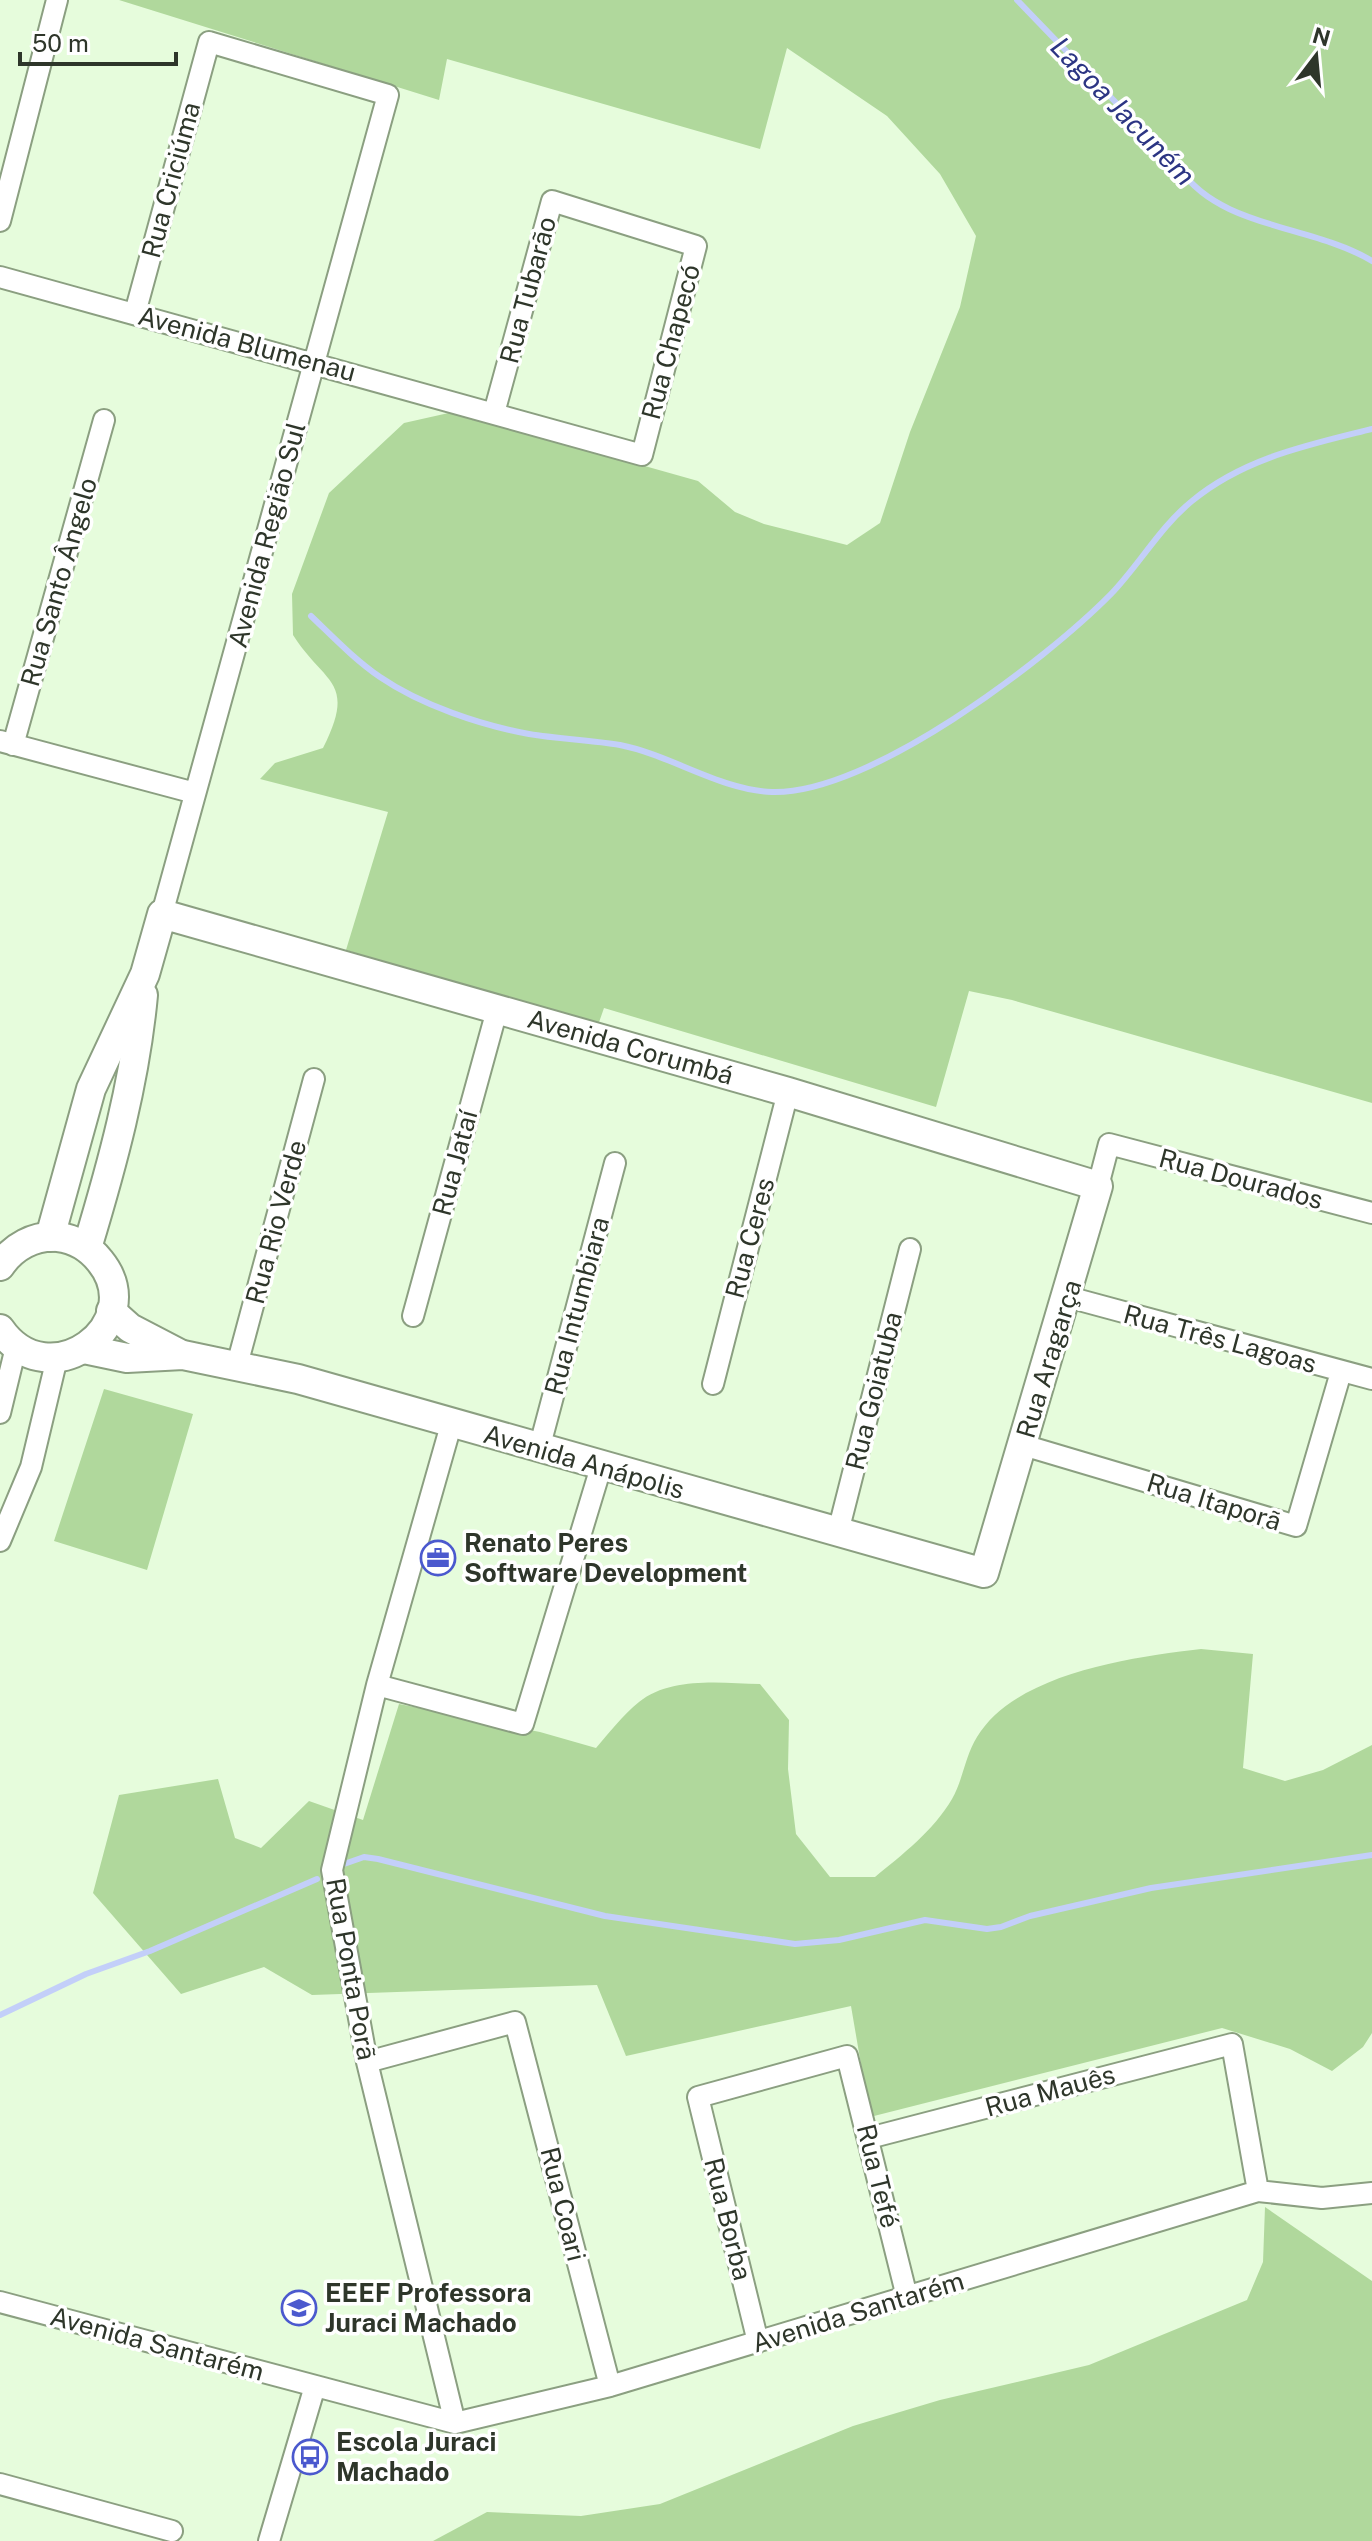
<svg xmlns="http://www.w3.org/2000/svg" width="1372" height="2541" font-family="'Public Sans',sans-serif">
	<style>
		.green { fill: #b0d89c }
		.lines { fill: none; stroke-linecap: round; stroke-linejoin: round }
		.stream { stroke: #c3cff9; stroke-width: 6 }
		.street-casing { stroke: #8b9f81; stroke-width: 24 }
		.secondary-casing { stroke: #8b9f81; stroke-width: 32 }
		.street { stroke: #fff; stroke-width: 20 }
		.secondary { stroke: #fff; stroke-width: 28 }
		.labels { text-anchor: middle; stroke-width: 7; stroke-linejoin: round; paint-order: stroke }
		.street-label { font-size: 26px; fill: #2e362a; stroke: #fff }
		.poi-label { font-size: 26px; font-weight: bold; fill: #2e362a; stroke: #fff; text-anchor: start }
		.water-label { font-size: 28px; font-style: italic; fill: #2c3583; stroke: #fff }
	</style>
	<rect width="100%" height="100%" fill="#e6fcdc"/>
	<path class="green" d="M 119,0 L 1372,0 L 1372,1103 L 1012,1000 L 969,991 L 936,1107 L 604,1008 L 597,1028 L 346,950 L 388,812 L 260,779 L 275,763 L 323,748 C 357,680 325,685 293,635 L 292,594 L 329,493 L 404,423 L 453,412 L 698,481 L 735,512 L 764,524 L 847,545 L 880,523 L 910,432 L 960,307 L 976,236 L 940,174 L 887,116 L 787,48 L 760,149 L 447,59 L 439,100 Z
		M 104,1389 L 193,1414 L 147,1570 L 54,1541 Z
		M 1201,1649 L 1253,1654 L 1243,1768 L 1285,1781 L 1323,1770 L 1372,1745 L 1372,2033 L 1363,2047 L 1332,2071 L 1290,2049 L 1222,2028 L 870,2117 L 851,2006 L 626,2056 L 597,1985 L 312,1995 L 264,1967 L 181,1994 L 93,1893 L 119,1795 L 218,1779 L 235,1838 L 261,1848 L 309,1801 L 363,1820 L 399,1704 L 540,1732 L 596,1748 C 609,1733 623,1715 639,1702 C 671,1676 722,1683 760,1684 L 789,1720 L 788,1769 L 796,1834 L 830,1877 L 875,1877 C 902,1855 934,1830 952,1799 C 963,1780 965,1756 977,1737 C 1016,1673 1132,1657 1201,1649 Z
		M 1265,2207 L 1372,2281 L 1372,2541 L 433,2541 L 487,2512 L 581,2516 L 660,2504 L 853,2426 L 940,2400 L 1089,2365 L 1247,2300 L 1263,2262 Z"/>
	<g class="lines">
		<path class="stream" d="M 1017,0 L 1180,169 C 1221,229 1313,225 1372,261
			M 311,616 C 333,637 355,660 380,677 C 421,705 480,725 529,734 C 559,739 590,740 620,745 C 671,755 720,790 772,792 C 869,795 1045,661 1111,594 C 1139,565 1160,527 1192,501 C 1244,458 1308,445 1372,429
			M 344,1864 L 364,1857 L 378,1859 L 605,1916 L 795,1944 L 839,1940 L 925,1920 L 987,1929 L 1001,1927 L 1030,1916 L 1151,1888 L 1372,1855
			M 0,2015 L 86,1974 L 150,1951 L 317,1879"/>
		<g class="street-casing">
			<path id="street" d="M 0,221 L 57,0
				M 0,277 C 214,335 428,394 642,455 L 696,246 L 552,201 L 494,413
				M 135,313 L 209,42 L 388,95 L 162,914
				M 0,741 L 195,793
				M 13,745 L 104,420
				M 1098,1186 L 1109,1144 L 1372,1213
				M 1068,1297 L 1372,1379
				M 413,1316 L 497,1010
				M 237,1365 L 314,1079
				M 713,1384 L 788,1092
				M 0,1413 L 16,1347
				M 451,1425 L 377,1685 L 332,1870 L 367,2062 L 455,2423
				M 1023,1445 L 1296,1526 L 1341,1372
				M 539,1449 L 615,1163
				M 838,1532 L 910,1249
				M 0,1541 L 31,1467 L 57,1358
				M 377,1685 L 523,1724 L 601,1467
				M 367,2062 L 515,2022 L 610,2386
				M 869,2138 L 1232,2044 L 1258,2191
				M 0,2302 L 455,2423 L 610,2386 L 1258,2191 L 1322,2198 L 1372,2193
				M 758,2342 L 698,2097 L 847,2056 L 907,2297
				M 0,2484 L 172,2531
				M 269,2541 L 315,2386"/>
		</g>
		<g class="secondary-casing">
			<g id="secondary">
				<path id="s1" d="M 50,1237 L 91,1089 L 145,974 L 162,914 L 788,1092 L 1098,1186 L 984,1573 L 298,1379 L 183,1355 L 127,1358 L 84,1349"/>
				<path d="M 87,1248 C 112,1165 135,1082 143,995"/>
				<path d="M 0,1266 C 13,1247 34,1235 58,1237 C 74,1239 89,1247 100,1261 C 151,1324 49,1400 0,1329"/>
				<path d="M 111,1311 L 130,1328 L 178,1353"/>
			</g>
		</g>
		<use href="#street" class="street"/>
		<use href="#secondary" class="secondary"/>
	</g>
	<defs>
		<g id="office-ring" transform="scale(1.8)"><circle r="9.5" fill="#fff" stroke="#4b59ce" stroke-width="1.5"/><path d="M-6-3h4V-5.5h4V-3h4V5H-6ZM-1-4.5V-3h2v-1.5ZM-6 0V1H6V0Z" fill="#4b59ce"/></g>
		<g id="school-ring" transform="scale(1.8)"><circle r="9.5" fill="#fff" stroke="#4b59ce" stroke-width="1.5"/><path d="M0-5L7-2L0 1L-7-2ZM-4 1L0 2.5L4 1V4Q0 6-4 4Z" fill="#4b59ce"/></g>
		<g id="bus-ring" transform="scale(1.8)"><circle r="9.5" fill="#fff" stroke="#4b59ce" stroke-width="1.5"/><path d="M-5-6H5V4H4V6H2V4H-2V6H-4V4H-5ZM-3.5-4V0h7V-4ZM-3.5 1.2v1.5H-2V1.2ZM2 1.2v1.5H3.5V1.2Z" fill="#4b59ce"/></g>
	</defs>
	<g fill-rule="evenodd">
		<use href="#office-ring" x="438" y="1558"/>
		<use href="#school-ring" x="299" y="2308"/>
		<use href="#bus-ring" x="310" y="2457"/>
	</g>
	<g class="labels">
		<g class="street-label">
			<text transform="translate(171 180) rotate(-75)" y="9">Rua Criciúma</text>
			<text transform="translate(528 290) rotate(-75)" y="9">Rua Tubarão</text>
			<text transform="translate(671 342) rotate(-75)" y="9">Rua Chapecó</text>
			<text transform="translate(247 344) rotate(15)" y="9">Avenida Blumenau</text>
			<text transform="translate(267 535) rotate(-75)" y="9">Avenida Região Sul</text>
			<text transform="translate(59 582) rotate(-74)" y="9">Rua Santo Ângelo</text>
			<text dy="9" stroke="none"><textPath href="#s1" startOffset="830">Avenida Corumbá</textPath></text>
			<text transform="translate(455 1163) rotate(-75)" y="9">Rua Jataí</text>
			<text transform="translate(1241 1179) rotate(15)" y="9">Rua Dourados</text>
			<text transform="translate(276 1222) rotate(-75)" y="9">Rua Rio Verde</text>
			<text transform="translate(750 1238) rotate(-75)" y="9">Rua Ceres</text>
			<text transform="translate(577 1306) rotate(-75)" y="9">Rua Intumbiara</text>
			<text transform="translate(1220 1339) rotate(15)" y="9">Rua Três Lagoas</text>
			<text transform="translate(1049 1359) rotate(-73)" y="9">Rua Aragarça</text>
			<text transform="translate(874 1391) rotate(-76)" y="9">Rua Goiatuba</text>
			<text transform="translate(584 1462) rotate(16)" y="9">Avenida Anápolis</text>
			<text transform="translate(1214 1502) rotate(17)" y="9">Rua Itaporã</text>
			<text transform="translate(351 1969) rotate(80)" y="9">Rua Ponta Porã</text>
			<text transform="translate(1050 2091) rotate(-15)" y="9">Rua Mauês</text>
			<text transform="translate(878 2176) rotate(76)" y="9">Rua Tefé</text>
			<text transform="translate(563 2204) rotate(76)" y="9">Rua Coari</text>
			<text transform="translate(728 2219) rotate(76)" y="9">Rua Borba</text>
			<text transform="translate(858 2312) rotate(-17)" y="9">Avenida Santarém</text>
			<text transform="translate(157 2344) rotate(15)" y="9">Avenida Santarém</text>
		</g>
		<g class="poi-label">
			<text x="464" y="1552">Renato Peres<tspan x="464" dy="30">Software Development</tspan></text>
			<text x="325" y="2302">EEEF Professora<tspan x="325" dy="30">Juraci Machado</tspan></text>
			<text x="336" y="2451">Escola Juraci<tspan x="336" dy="30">Machado</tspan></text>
		</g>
		<g class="water-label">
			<text transform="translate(1123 111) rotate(46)" y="10">Lagoa Jacuném</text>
		</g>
	</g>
	<g transform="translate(1316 56) rotate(16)" stroke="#ffffff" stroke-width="6" paint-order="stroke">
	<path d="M0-6L14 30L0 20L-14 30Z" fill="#2e362a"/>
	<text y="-12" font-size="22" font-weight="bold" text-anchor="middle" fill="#2e362a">N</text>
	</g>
	<path d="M20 52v12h156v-12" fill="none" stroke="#2e362a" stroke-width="4"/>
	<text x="32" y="52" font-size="24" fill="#2e362a" stroke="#ffffff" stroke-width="6" paint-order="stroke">50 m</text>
</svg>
